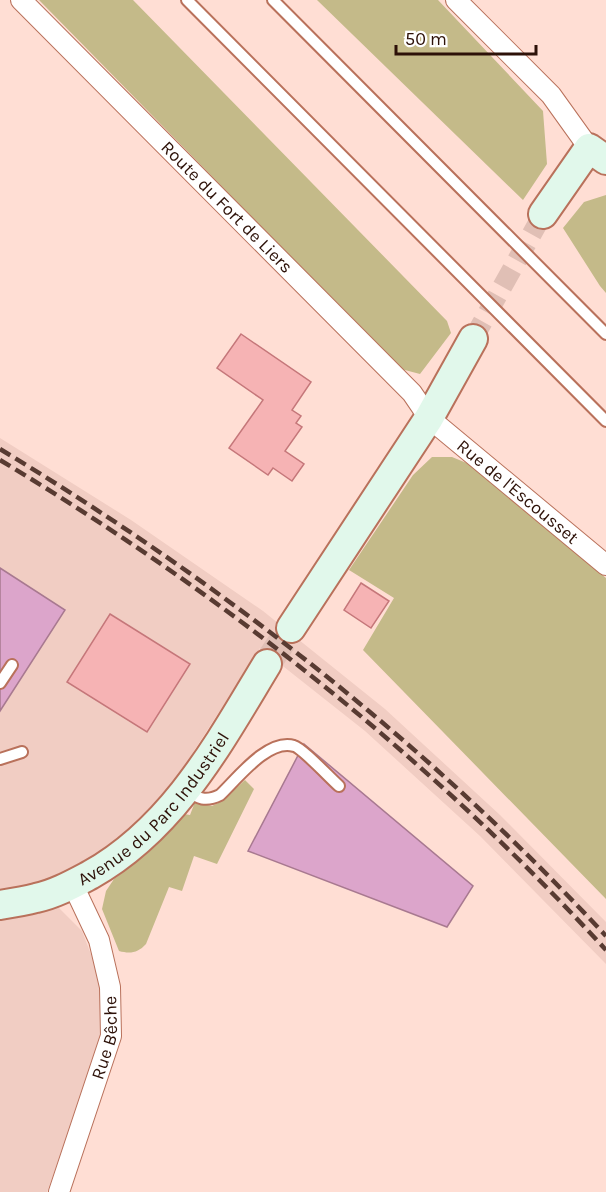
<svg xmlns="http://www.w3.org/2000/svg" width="606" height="1192" font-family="Karla,sans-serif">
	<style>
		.built { fill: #f1cdc3 }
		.green { fill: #c4ba89 }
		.water { fill: #dca5cb; stroke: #a87990; stroke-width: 1.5 }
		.building { fill: #f6b3b4; stroke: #c5777a; stroke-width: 1.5 }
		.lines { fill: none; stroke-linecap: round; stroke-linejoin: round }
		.street-tunnel { stroke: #e0bfb5; stroke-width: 20; stroke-dasharray: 20 10; stroke-linecap: butt }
		.secondary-tunnel { stroke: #e0bfb5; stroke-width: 28; stroke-dasharray: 28 14; stroke-linecap: butt }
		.lane-casing { stroke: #b9715b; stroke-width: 14 }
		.street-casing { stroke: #b9715b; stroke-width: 22 }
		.secondary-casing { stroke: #b9715b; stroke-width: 32 }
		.lane { stroke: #fff; stroke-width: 10 }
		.street { stroke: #fff; stroke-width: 20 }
		.secondary { stroke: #e1f8eb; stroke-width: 28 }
		.rail { stroke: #583b32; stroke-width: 4.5; stroke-dasharray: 12 6; stroke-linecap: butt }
		.labels { text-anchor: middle; stroke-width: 6; stroke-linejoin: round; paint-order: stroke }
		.street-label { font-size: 18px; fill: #2d1108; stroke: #fff }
	</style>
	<rect width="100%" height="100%" fill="#ffded4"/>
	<path class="built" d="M 0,438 L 131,520 L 263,611 L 385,709 L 500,815 L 606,922 L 606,964 L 480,836 L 365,731 L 260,648 L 167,793 L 118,841 L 80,866 L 47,883 L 59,908 L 82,931 L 100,978 L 102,1039 L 47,1192 L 0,1192 Z"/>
	<path class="green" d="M 39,0 L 133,0 L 447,321 L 451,333 L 420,374 L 401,369 Z
		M 317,0 L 438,0 L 543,111 L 547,164 L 523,200 Z
		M 606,195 L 606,293 L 600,286 L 563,228 L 584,202 Z
		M 432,457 L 452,457 L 469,464 L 606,578 L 606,899 L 363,650 L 394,598 L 349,570 L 413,475 Z
		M 245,780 L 254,789 L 217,864 L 194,856 L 182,891 L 169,887 L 146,944 C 138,953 130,954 119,951 L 102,909 L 106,891 L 114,879 L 149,852 L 184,814 L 190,815 L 195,802 L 212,806 L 222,801 Z"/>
	<path class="water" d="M 0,568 L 65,610 L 0,711 Z
		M 304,744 L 473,886 L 447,927 L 248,851 Z"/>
	<path class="building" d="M 241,334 L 311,382 L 292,410 L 301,416 L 296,423 L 302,427 L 285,451 L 304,464 L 292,481 L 273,468 L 268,475 L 229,448 L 263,400 L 217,368 Z
		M 361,583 L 389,601 L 371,628 L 344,610 Z
		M 110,614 L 190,664 L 147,732 L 67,682 Z"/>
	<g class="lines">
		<path class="street-tunnel" d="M 473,339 L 543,214"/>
		<path class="secondary-tunnel" d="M 267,664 L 291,628"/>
		<g class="lane-casing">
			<path id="lane" d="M 187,0 L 606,421
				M 273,0 L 606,334
				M 0,683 L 12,665
				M 0,759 L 22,752
				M 186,790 C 198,799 206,802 220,795 C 237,779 268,738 294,746 C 302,748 330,778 339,786"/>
		</g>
		<g class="street-casing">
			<g id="street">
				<path id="s1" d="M 21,0 L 412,393 L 429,418 L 606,565"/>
				<path d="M 456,0 L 551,95 L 589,148"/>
				<path id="s2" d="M 59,1192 L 111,1036 L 110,987 L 99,940 L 73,885"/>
			</g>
		</g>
		<g class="secondary-casing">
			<g id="secondary">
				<path d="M 543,214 L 589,148 L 606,160"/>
				<path d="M 291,628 L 429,418 L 473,339"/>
				<path id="s3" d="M 0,905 C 12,903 24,901 36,898 C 55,894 73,884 90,875 C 174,828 219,743 267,664"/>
			</g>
		</g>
		<use href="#lane" class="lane"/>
		<use href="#street" class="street"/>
		<use href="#secondary" class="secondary"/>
		<path class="rail" d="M 0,449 C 223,584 428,744 606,936
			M 0,460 C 223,594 430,758 606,950"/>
	</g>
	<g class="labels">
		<g class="street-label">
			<text dy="6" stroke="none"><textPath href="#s1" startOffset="292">Route du Fort de Liers</textPath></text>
			<text dy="6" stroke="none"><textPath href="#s1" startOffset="700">Rue de l'Escousset</textPath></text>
			<text dy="6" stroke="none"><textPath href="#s3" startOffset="188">Avenue du Parc Industriel</textPath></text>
			<text dy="6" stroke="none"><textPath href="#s2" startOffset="162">Rue Bêche</textPath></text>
		</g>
	</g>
	<path d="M396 45v9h140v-9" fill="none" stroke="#2d1108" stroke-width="3"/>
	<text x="405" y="45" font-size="18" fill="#2d1108" stroke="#ffffff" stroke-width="4.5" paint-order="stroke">50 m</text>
</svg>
